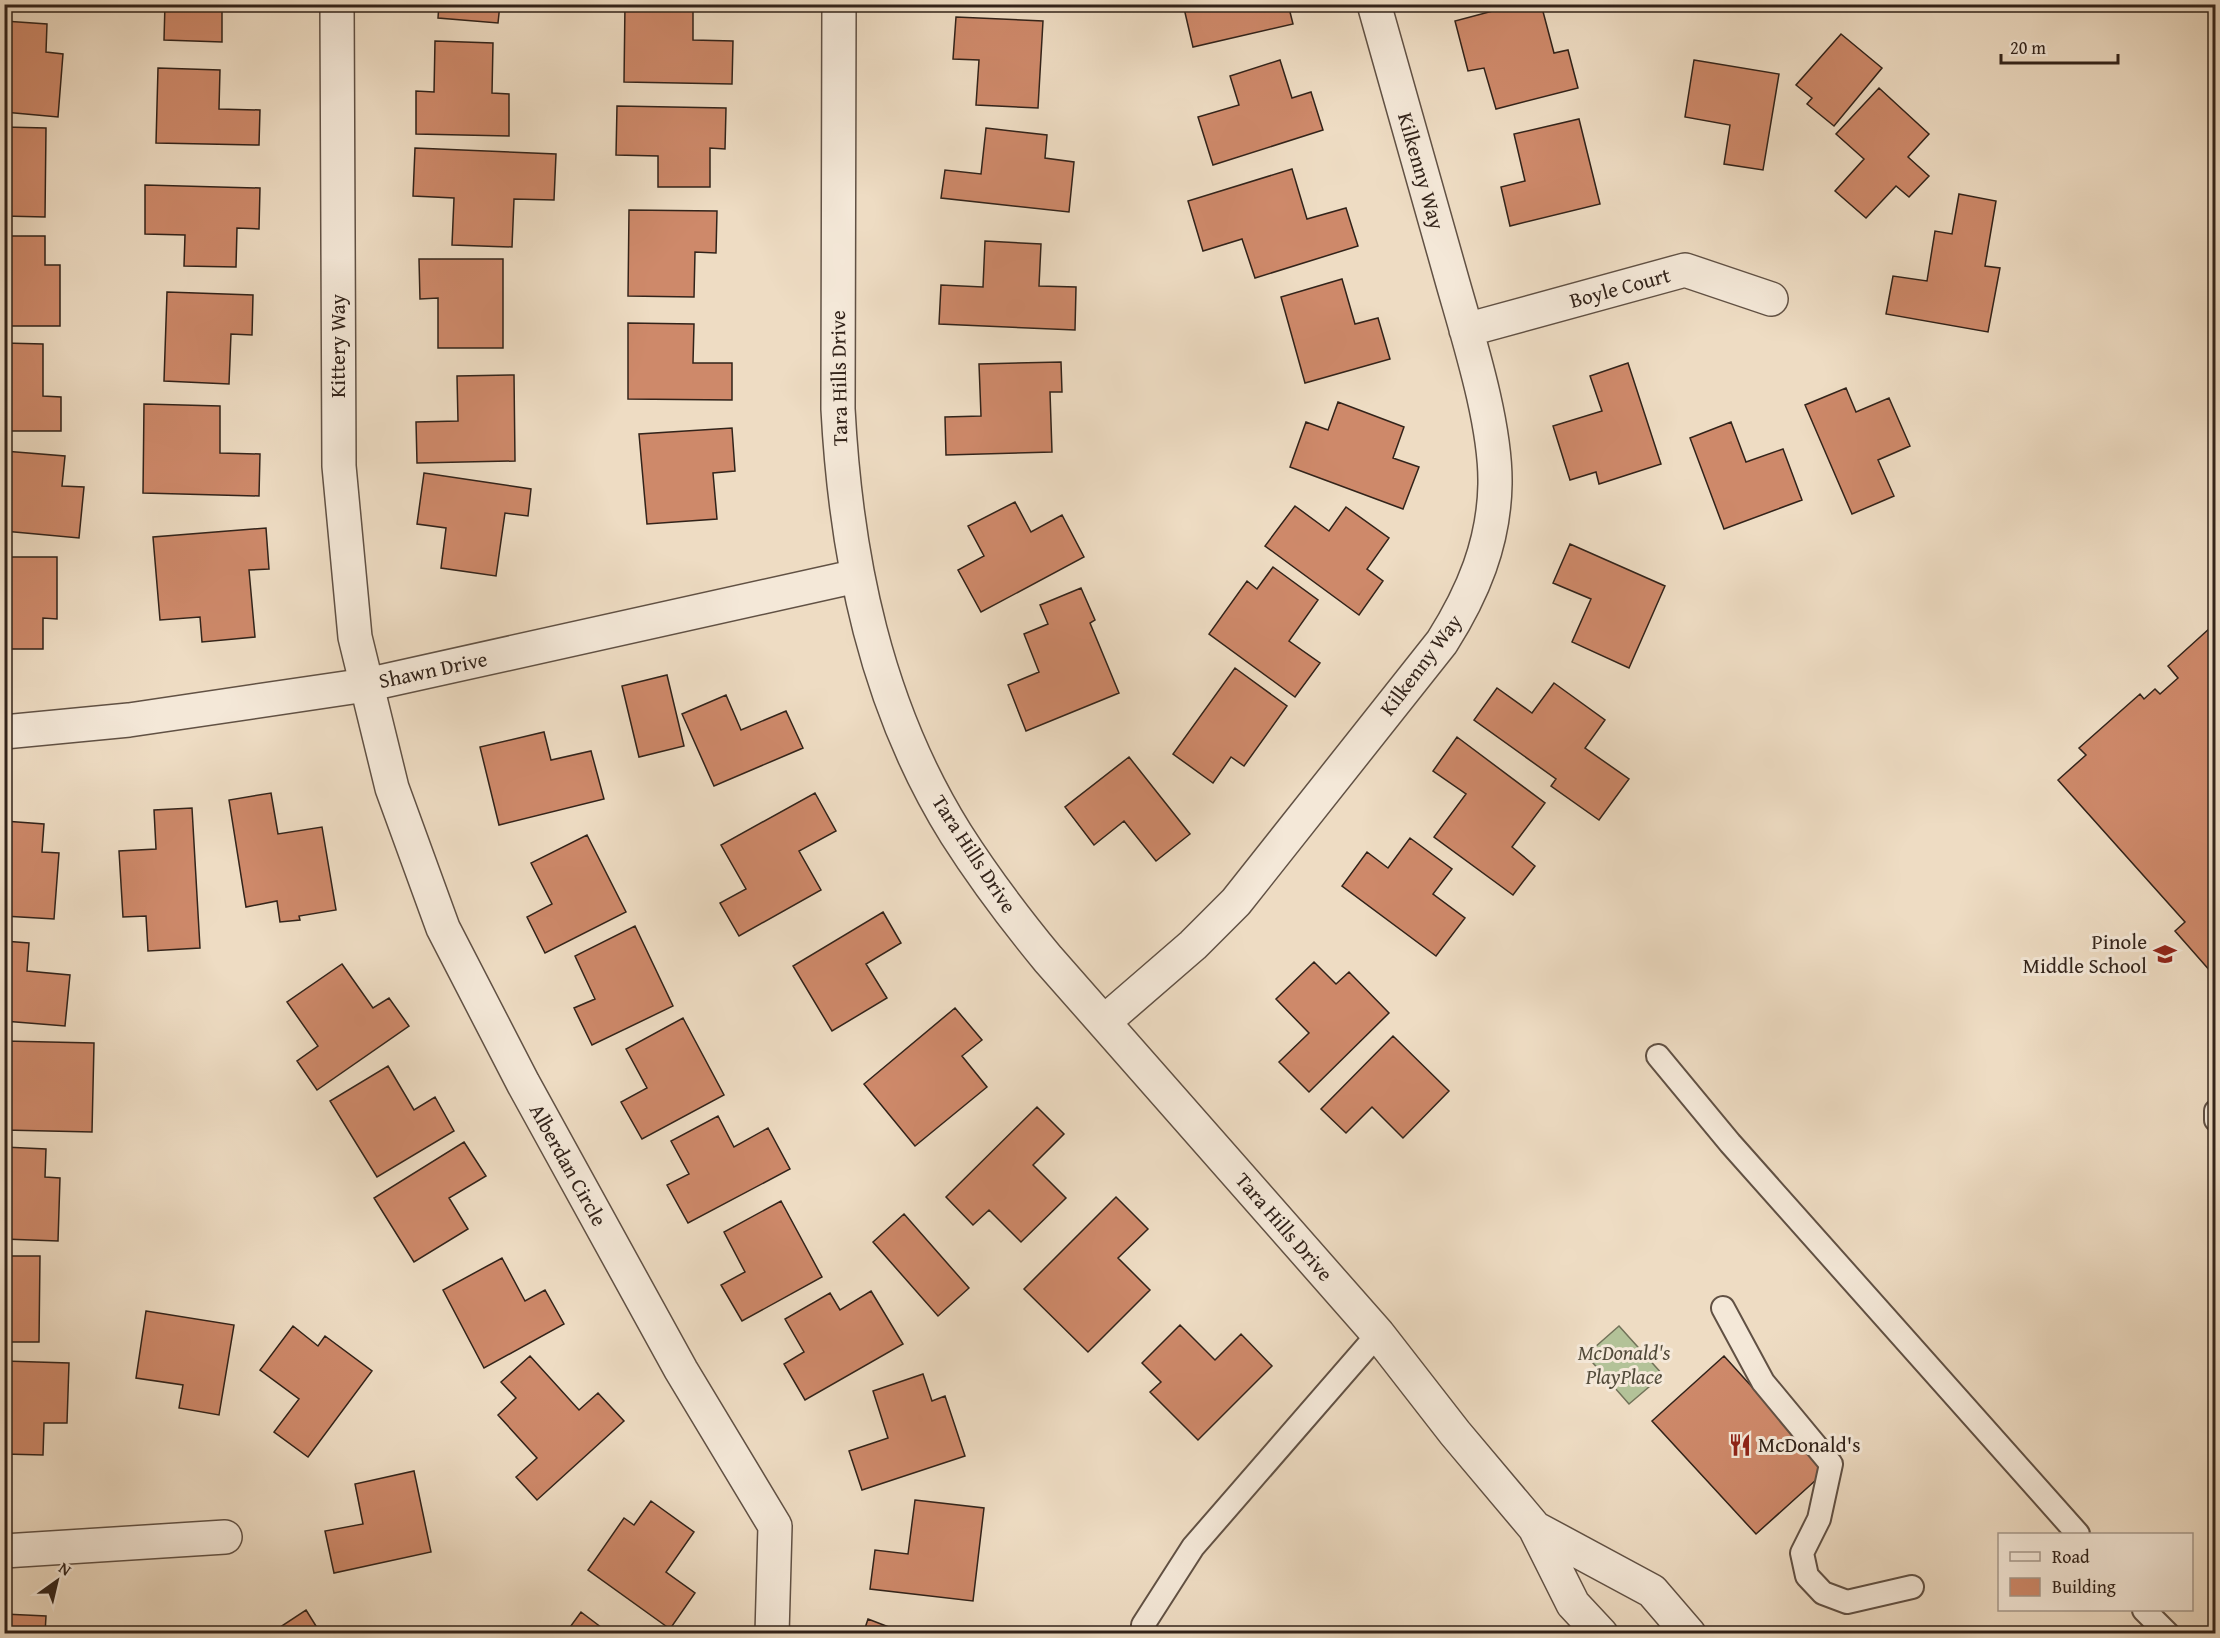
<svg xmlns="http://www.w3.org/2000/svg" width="2220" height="1638" font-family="'Gentium Book Plus',serif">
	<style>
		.green { fill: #b3c298; stroke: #727259; stroke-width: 1.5 }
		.building { fill: #ce896a; stroke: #32231a; stroke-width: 1.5 }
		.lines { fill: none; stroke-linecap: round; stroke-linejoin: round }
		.service-casing { stroke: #615144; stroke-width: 26 }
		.minor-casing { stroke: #615144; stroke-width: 36 }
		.tertiary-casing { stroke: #615144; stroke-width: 36 }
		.service { stroke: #f4e8d8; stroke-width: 22 }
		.minor { stroke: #f4e8d8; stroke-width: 33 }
		.tertiary { stroke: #f4e8d8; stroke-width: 33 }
		.labels { text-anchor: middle; stroke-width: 6; stroke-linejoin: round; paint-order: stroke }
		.street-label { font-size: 21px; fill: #32231a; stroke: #f4e8d8 }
		.poi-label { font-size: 21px; fill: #32231a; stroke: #f4e8d8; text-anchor: end }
		.park-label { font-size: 21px; font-style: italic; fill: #524b3a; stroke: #f4e8d8 }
	</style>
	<rect width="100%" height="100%" fill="#eedcc3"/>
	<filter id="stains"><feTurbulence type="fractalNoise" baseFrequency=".00333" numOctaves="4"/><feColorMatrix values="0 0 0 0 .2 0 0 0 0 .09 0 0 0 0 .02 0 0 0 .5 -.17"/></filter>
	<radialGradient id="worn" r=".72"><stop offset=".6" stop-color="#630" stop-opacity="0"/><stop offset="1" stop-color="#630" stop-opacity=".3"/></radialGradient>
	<path class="green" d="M 1619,1326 L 1663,1375 L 1629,1404 L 1586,1355 Z"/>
	<path class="building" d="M 165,4 L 222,4 L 222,42 L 164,40 Z
		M 439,4 L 500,4 L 498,23 L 438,18 Z
		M 625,4 L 693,4 L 693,40 L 733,41 L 732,84 L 624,82 Z
		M 1183,4 L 1288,4 L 1293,24 L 1193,47 Z
		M 1519,4 L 1541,4 L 1554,53 L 1568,50 L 1578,88 L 1496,109 L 1484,68 L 1468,71 L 1455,21 Z
		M 956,17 L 1043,21 L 1038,108 L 976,105 L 979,60 L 953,59 Z
		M 4,21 L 47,24 L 46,52 L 63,54 L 58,117 L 4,112 Z
		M 1841,34 L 1882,68 L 1834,126 L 1807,104 L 1812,98 L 1796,85 Z
		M 435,41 L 493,43 L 492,93 L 509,94 L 509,136 L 416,134 L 416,91 L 434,92 Z
		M 1280,60 L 1292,98 L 1311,92 L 1323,130 L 1213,165 L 1198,117 L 1239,105 L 1230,76 Z
		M 1694,60 L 1779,74 L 1763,170 L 1724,164 L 1730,125 L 1685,117 Z
		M 158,68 L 220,70 L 219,109 L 260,110 L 259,145 L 156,143 Z
		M 1879,88 L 1929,134 L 1908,157 L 1929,176 L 1909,197 L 1896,186 L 1866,218 L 1835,191 L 1864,159 L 1836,134 Z
		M 617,106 L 726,108 L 725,149 L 710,148 L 710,187 L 658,187 L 658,156 L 616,155 Z
		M 1579,119 L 1600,204 L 1510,226 L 1501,187 L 1525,181 L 1514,134 Z
		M 4,127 L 46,128 L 45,217 L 4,216 Z
		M 986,128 L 1047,135 L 1045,158 L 1074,162 L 1069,212 L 941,198 L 945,170 L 981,174 Z
		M 415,148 L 556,154 L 554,200 L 514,199 L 512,247 L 452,245 L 454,198 L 413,196 Z
		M 1292,169 L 1307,219 L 1346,208 L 1358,246 L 1255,278 L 1242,239 L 1203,251 L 1188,201 Z
		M 145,185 L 260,188 L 259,229 L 237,228 L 236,267 L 184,266 L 185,235 L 145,234 Z
		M 1959,194 L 1996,201 L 1985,266 L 2000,268 L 1988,332 L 1886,314 L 1893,276 L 1927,281 L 1935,231 L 1952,234 Z
		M 629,210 L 717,211 L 716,253 L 695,252 L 694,297 L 628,296 Z
		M 4,236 L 45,236 L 45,265 L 60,265 L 60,326 L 4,326 Z
		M 985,241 L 1041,244 L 1039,286 L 1076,287 L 1075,330 L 939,324 L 941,285 L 983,287 Z
		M 419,259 L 503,259 L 503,348 L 438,348 L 438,298 L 420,299 Z
		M 1342,279 L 1355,324 L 1378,318 L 1390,359 L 1305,383 L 1281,297 Z
		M 167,292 L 253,295 L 252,335 L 231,334 L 229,384 L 164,381 Z
		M 628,323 L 694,324 L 693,363 L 732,363 L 732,400 L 628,399 Z
		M 4,343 L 43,344 L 43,396 L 61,397 L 61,431 L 4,431 Z
		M 1061,362 L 1062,392 L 1050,392 L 1052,452 L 946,455 L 945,417 L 981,416 L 979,364 Z
		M 1628,363 L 1661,464 L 1599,484 L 1596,472 L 1570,480 L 1553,426 L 1602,411 L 1590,376 Z
		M 514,375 L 515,461 L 417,463 L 416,422 L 458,421 L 457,376 Z
		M 1846,388 L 1856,412 L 1889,398 L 1910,446 L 1878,460 L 1894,496 L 1852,514 L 1805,405 Z
		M 1338,402 L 1404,427 L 1393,458 L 1419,467 L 1403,509 L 1290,467 L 1306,422 L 1328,430 Z
		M 144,404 L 220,406 L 220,453 L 260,454 L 259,496 L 143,493 Z
		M 1731,422 L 1746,462 L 1783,449 L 1802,500 L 1724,529 L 1690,438 Z
		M 732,428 L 735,471 L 713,473 L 717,519 L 647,524 L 639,434 Z
		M 4,451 L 65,456 L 62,486 L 84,487 L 79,538 L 4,531 Z
		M 424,473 L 531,489 L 528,516 L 505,513 L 496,576 L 441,568 L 446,528 L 417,524 Z
		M 1015,502 L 1031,532 L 1062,515 L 1084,557 L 981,612 L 958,570 L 984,556 L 968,526 Z
		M 1295,506 L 1329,531 L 1346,507 L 1389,538 L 1367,569 L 1383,581 L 1359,615 L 1265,546 Z
		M 266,528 L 269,569 L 249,570 L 255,637 L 202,642 L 200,617 L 160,620 L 153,537 Z
		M 1570,544 L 1665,586 L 1629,668 L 1572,642 L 1591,599 L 1553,583 Z
		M 4,557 L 57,557 L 57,619 L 43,618 L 43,649 L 4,649 Z
		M 1273,567 L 1318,600 L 1289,641 L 1320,663 L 1295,697 L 1209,634 L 1247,581 L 1257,589 Z
		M 1081,588 L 1095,620 L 1090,623 L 1119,693 L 1026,731 L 1008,685 L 1039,672 L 1024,634 L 1048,624 L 1040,605 Z
		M 2210,628 L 2216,634 L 2216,968 L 2211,972 L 2175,931 L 2185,922 L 2058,780 L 2086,755 L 2079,748 L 2140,694 L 2144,699 L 2155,689 L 2160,694 L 2178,678 L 2168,666 Z
		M 1235,668 L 1287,706 L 1244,766 L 1231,757 L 1213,783 L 1173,754 Z
		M 667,675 L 684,746 L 639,757 L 622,686 Z
		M 1554,683 L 1605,720 L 1585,748 L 1629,779 L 1599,820 L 1551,786 L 1556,779 L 1474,720 L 1497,688 L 1532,713 Z
		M 726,695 L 741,730 L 786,711 L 803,748 L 714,786 L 682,714 Z
		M 544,732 L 551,760 L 591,751 L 604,799 L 499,825 L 480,747 Z
		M 1457,737 L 1545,803 L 1512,847 L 1535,866 L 1513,895 L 1434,837 L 1466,794 L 1433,771 Z
		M 1129,757 L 1190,834 L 1156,861 L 1124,821 L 1094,845 L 1065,807 Z
		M 271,793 L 278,834 L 322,827 L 336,910 L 299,916 L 300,920 L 280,922 L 277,901 L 246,907 L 229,800 Z
		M 815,793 L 836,831 L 799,851 L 821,890 L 739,936 L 720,903 L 746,889 L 721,845 Z
		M 192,808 L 200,948 L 148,951 L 146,916 L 123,917 L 119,851 L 156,849 L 154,810 Z
		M 4,821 L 44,824 L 42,852 L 59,853 L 54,919 L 4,916 Z
		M 587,835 L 626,912 L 545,953 L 527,917 L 552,904 L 531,863 Z
		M 1410,838 L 1452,869 L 1433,894 L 1465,918 L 1436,956 L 1342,886 L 1367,852 L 1388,868 Z
		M 883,912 L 901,943 L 866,964 L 887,998 L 832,1031 L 793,966 Z
		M 635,926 L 673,1006 L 592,1045 L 574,1008 L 595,999 L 575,956 Z
		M 4,941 L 29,943 L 27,971 L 70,975 L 65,1026 L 4,1021 Z
		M 1314,962 L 1336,984 L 1349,972 L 1389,1013 L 1309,1092 L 1279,1062 L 1309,1033 L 1276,999 Z
		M 342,964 L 373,1008 L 389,998 L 409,1026 L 317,1090 L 297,1061 L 318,1046 L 287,1002 Z
		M 955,1008 L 982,1040 L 962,1056 L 987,1087 L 915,1146 L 864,1084 Z
		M 683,1018 L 724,1095 L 642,1139 L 621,1102 L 647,1088 L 626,1049 Z
		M 1393,1036 L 1449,1091 L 1403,1138 L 1372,1107 L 1346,1133 L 1321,1109 Z
		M 4,1041 L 94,1043 L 92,1132 L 4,1130 Z
		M 388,1066 L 414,1110 L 435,1097 L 454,1131 L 377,1177 L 330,1101 Z
		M 1037,1107 L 1064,1134 L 1033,1165 L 1066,1198 L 1021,1242 L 989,1210 L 973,1225 L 946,1197 Z
		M 718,1116 L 734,1147 L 768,1128 L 790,1169 L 688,1223 L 667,1185 L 689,1174 L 671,1141 Z
		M 464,1142 L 486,1176 L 449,1198 L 468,1229 L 414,1262 L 374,1198 Z
		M 4,1147 L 46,1149 L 45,1177 L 60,1178 L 58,1241 L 4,1239 Z
		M 1116,1197 L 1148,1229 L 1118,1258 L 1150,1290 L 1088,1352 L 1024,1289 Z
		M 781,1201 L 822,1277 L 742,1321 L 721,1285 L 745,1272 L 724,1232 Z
		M 904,1214 L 969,1288 L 938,1316 L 873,1242 Z
		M 4,1256 L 40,1256 L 39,1342 L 4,1342 Z
		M 502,1258 L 525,1301 L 545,1290 L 564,1324 L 484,1368 L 443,1290 Z
		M 871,1291 L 903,1344 L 805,1400 L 784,1364 L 804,1352 L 785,1319 L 830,1293 L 840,1310 Z
		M 146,1311 L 234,1325 L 219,1415 L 179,1408 L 183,1385 L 136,1378 Z
		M 1180,1325 L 1215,1360 L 1241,1334 L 1272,1366 L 1198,1440 L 1150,1392 L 1161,1382 L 1142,1363 Z
		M 293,1326 L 318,1346 L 325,1336 L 372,1371 L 308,1457 L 274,1432 L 299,1399 L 260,1370 Z
		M 530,1356 L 579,1410 L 598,1393 L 624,1421 L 537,1500 L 516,1477 L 537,1458 L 498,1415 L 516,1398 L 501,1382 Z
		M 1724,1356 L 1827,1470 L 1756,1534 L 1652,1421 Z
		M 4,1361 L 69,1363 L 67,1423 L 44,1423 L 43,1455 L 4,1454 Z
		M 923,1374 L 932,1401 L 945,1396 L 965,1456 L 862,1490 L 849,1451 L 888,1438 L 873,1391 Z
		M 414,1471 L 431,1552 L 334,1573 L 325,1531 L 363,1524 L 355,1484 Z
		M 915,1500 L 984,1508 L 973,1601 L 870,1589 L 875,1550 L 908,1554 Z
		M 651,1501 L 694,1532 L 666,1572 L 695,1593 L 670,1629 L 588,1570 L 624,1518 L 634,1525 Z
		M 306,1610 L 321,1634 L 271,1633 Z
		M 581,1612 L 610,1634 L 565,1634 Z
		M 4,1614 L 46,1616 L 45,1634 L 4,1634 Z
		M 868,1619 L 907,1634 L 863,1634 Z"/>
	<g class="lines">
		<g class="service-casing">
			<path id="service" d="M 1658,1056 L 1730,1143 L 2078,1534
				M 2216,1111 L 2216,1120
				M 1723,1308 L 1763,1382 L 1831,1464 L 1819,1519 L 1802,1553 L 1807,1576 L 1823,1593 L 1847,1602 L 1912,1587
				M 2144,1610 L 2168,1634
				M 1143,1625 L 1193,1547 L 1378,1334"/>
		</g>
		<g class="minor-casing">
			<path id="minor" d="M 337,4 L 339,466 L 355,637 L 392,788 L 443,928 L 523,1083 L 681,1370 L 775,1526 L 772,1634
				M 1466,330 L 1685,270 L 1771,299
				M 1104,1022 L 1193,945 L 1236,902 L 1442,642 C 1473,593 1494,543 1495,484 C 1496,424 1469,340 1452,280 C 1426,188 1400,96 1374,4
				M 4,1551 L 225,1537"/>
		</g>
		<g class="tertiary-casing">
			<path id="tertiary" d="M 839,4 L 838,409 C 846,559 876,706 956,834 C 984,878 1015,919 1048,959 L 1378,1334 L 1455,1433 L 1535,1528 L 1573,1604 L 1601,1634
				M 4,732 L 129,720 L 366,685 L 857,576
				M 1535,1528 L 1652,1591 L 1689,1634"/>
		</g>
		<use href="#service" class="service"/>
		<use href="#minor" class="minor"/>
		<use href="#tertiary" class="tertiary"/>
	</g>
	<defs>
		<g id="school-bare" transform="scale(1.8)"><path d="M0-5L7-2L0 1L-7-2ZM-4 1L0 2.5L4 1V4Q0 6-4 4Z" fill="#8f2418" stroke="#f4e8d8" stroke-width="2.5" paint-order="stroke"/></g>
		<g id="restaurant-bare" transform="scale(1.8)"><path d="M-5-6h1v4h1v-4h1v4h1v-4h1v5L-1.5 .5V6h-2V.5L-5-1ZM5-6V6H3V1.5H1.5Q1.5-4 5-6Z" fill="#8f2418" stroke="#f4e8d8" stroke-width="2.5" paint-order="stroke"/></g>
	</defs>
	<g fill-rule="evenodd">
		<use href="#school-bare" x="2165" y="954"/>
		<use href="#restaurant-bare" x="1740" y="1445"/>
	</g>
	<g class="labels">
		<g class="street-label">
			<text transform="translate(1421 171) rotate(74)" y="7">Kilkenny Way</text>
			<text transform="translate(1620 288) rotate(-15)" y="7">Boyle Court</text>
			<text transform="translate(338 346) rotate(-90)" y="7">Kittery Way</text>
			<text transform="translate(839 378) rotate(-91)" y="7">Tara Hills Drive</text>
			<text transform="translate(1421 665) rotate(-53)" y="7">Kilkenny Way</text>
			<text transform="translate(433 670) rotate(-12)" y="7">Shawn Drive</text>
			<text transform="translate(974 854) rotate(57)" y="7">Tara Hills Drive</text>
			<text transform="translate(568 1165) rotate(61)" y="7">Alberdan Circle</text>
			<text transform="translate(1284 1227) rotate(49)" y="7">Tara Hills Drive</text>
		</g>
		<g class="poi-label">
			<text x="2147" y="949">Pinole<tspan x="2147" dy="24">Middle School</tspan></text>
			<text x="1758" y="1452" text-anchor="start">McDonald's</text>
		</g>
		<g class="park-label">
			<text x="1624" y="1360">McDonald's<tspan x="1624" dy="24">PlayPlace</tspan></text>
		</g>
	</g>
	<rect width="2220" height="1638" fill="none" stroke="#eedcc3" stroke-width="24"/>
	<rect x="6" y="6" width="2208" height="1626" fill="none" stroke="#32231a" stroke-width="3"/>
	<rect x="12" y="12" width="2196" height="1614" fill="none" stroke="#32231a" stroke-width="1.5"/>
	<rect x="1998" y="1533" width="195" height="78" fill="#f4e8d8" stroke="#a6998c" stroke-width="1.5"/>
	<rect x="2010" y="1552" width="30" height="9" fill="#f4e8d8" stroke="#a6998c" stroke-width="1.5"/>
	<text x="2052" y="1563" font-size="18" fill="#32231a">Road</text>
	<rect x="2010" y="1578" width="30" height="18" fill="#ce896a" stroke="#a6998c" stroke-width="1.5"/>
	<text x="2052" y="1593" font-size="18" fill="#32231a">Building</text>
	<g transform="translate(57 1581) rotate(34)" stroke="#f4e8d8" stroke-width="4.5" paint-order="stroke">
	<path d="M0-4.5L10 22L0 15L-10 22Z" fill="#32231a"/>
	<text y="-9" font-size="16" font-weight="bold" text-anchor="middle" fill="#32231a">N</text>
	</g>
	<path d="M2001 54v9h117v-9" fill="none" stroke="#32231a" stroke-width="3"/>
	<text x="2010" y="54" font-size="18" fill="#32231a" stroke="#f4e8d8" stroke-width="4.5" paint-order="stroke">20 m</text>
	<rect width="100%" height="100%" filter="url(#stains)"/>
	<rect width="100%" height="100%" fill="url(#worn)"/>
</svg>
